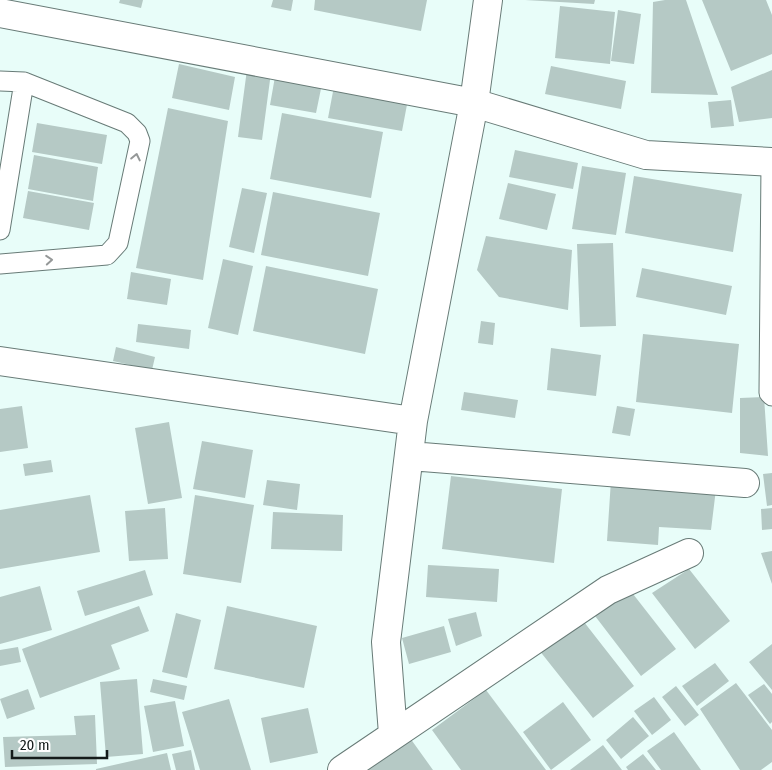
<svg xmlns="http://www.w3.org/2000/svg" width="772" height="770" font-family="'Fira Sans Condensed',sans-serif">
	<style>
		.building { fill: #b5c9c5 }
		.lines { fill: none; stroke-linecap: round; stroke-linejoin: round }
		.lane-casing { stroke: #687b77; stroke-width: 21 }
		.street-casing { stroke: #687b77; stroke-width: 30 }
		.lane { stroke: #fff; stroke-width: 19 }
		.street { stroke: #fff; stroke-width: 28 }
		.oneway { stroke: #959898 }
	</style>
	<rect width="100%" height="100%" fill="#e8fdf9"/>
	<path class="building" d="M 120,0 L 143,0 L 141,8 L 119,3 Z
		M 273,0 L 293,0 L 291,11 L 271,7 Z
		M 315,0 L 427,0 L 421,31 L 314,10 Z
		M 525,0 L 595,0 L 594,4 Z
		M 665,0 L 686,0 L 718,95 L 651,93 L 653,2 Z
		M 702,0 L 766,0 L 772,15 L 772,54 L 731,71 Z
		M 560,6 L 615,12 L 610,64 L 555,58 Z
		M 618,10 L 641,14 L 634,64 L 611,61 Z
		M 248,62 L 272,65 L 262,140 L 238,137 Z
		M 179,64 L 235,77 L 229,110 L 172,98 Z
		M 551,66 L 626,81 L 621,109 L 545,94 Z
		M 772,70 L 772,118 L 739,122 L 731,87 Z
		M 276,71 L 323,79 L 316,113 L 270,105 Z
		M 335,81 L 409,94 L 402,131 L 328,118 Z
		M 731,100 L 734,126 L 711,128 L 708,102 Z
		M 168,108 L 228,121 L 203,280 L 136,268 Z
		M 282,113 L 383,132 L 371,198 L 270,179 Z
		M 37,123 L 107,135 L 102,164 L 32,152 Z
		M 515,150 L 578,163 L 573,189 L 509,177 Z
		M 34,155 L 98,167 L 93,201 L 28,189 Z
		M 582,166 L 626,173 L 616,235 L 572,229 Z
		M 634,176 L 742,194 L 733,252 L 625,233 Z
		M 508,183 L 556,194 L 547,230 L 499,219 Z
		M 242,188 L 267,193 L 254,253 L 229,247 Z
		M 28,191 L 94,203 L 89,230 L 23,218 Z
		M 273,192 L 380,213 L 368,276 L 261,255 Z
		M 486,236 L 572,250 L 568,310 L 499,297 L 477,270 Z
		M 613,243 L 616,326 L 580,327 L 577,244 Z
		M 223,259 L 253,266 L 238,335 L 208,328 Z
		M 266,266 L 378,289 L 365,354 L 253,331 Z
		M 642,268 L 732,286 L 726,315 L 636,297 Z
		M 131,272 L 171,279 L 167,305 L 127,299 Z
		M 481,321 L 495,323 L 493,345 L 478,343 Z
		M 138,324 L 191,330 L 189,349 L 136,342 Z
		M 643,334 L 739,344 L 732,413 L 636,402 Z
		M 116,347 L 155,357 L 152,370 L 113,361 Z
		M 551,348 L 601,355 L 596,396 L 547,390 Z
		M 464,392 L 518,400 L 515,418 L 461,410 Z
		M 764,397 L 768,456 L 740,453 L 740,398 Z
		M 22,406 L 28,448 L 0,452 L 0,409 Z
		M 617,406 L 635,409 L 630,436 L 612,433 Z
		M 169,422 L 182,498 L 148,504 L 135,428 Z
		M 202,441 L 253,450 L 245,498 L 193,489 Z
		M 51,460 L 53,472 L 25,476 L 23,464 Z
		M 772,473 L 772,505 L 767,506 L 763,474 Z
		M 451,476 L 562,489 L 554,563 L 442,549 Z
		M 267,480 L 300,484 L 297,510 L 263,505 Z
		M 611,480 L 716,489 L 711,530 L 659,527 L 658,545 L 607,541 Z
		M 90,495 L 100,552 L 0,569 L 0,510 Z
		M 195,495 L 254,505 L 241,583 L 183,574 Z
		M 165,508 L 168,559 L 129,561 L 125,511 Z
		M 772,508 L 772,529 L 762,530 L 761,509 Z
		M 273,512 L 343,515 L 342,551 L 271,549 Z
		M 772,551 L 772,584 L 761,553 Z
		M 428,565 L 499,569 L 497,602 L 426,597 Z
		M 689,569 L 730,621 L 695,649 L 652,593 Z
		M 145,570 L 153,595 L 85,616 L 77,591 Z
		M 626,585 L 676,649 L 641,676 L 592,612 Z
		M 40,586 L 52,630 L 0,644 L 0,597 Z
		M 139,606 L 149,631 L 111,645 L 120,669 L 40,698 L 22,649 Z
		M 227,606 L 317,626 L 304,688 L 214,669 Z
		M 476,612 L 482,636 L 456,646 L 448,619 Z
		M 176,613 L 201,620 L 187,678 L 162,672 Z
		M 577,613 L 634,686 L 593,718 L 535,645 Z
		M 444,626 L 451,652 L 409,664 L 402,638 Z
		M 772,644 L 772,690 L 749,662 Z
		M 18,647 L 21,662 L 0,666 L 0,650 Z
		M 715,663 L 729,681 L 697,706 L 682,686 Z
		M 137,679 L 143,754 L 106,757 L 100,682 Z
		M 153,679 L 187,686 L 184,700 L 150,692 Z
		M 736,683 L 772,730 L 772,762 L 761,770 L 740,770 L 700,709 Z
		M 764,684 L 772,694 L 772,722 L 770,724 L 748,695 Z
		M 676,686 L 699,715 L 685,726 L 662,697 Z
		M 28,689 L 35,709 L 7,719 L 0,699 Z
		M 486,690 L 546,770 L 461,770 L 432,730 Z
		M 654,697 L 671,720 L 652,735 L 634,711 Z
		M 229,699 L 251,770 L 200,770 L 182,712 Z
		M 175,701 L 184,746 L 153,752 L 144,706 Z
		M 563,702 L 591,740 L 551,770 L 523,732 Z
		M 308,708 L 318,753 L 270,763 L 261,718 Z
		M 95,715 L 97,764 L 5,767 L 3,737 L 76,735 L 74,716 Z
		M 633,717 L 649,736 L 621,759 L 606,740 Z
		M 405,731 L 433,770 L 367,770 L 362,763 Z
		M 674,732 L 701,770 L 661,770 L 647,751 Z
		M 603,745 L 622,770 L 570,770 Z
		M 191,750 L 195,770 L 176,770 L 172,754 Z
		M 167,753 L 171,770 L 96,770 L 96,769 Z
		M 643,754 L 656,770 L 628,770 L 626,767 Z"/>
	<g class="lines">
		<g class="lane-casing">
			<path id="lane" d="M 0,81 L 24,82 L 127,123 L 137,133 L 140,141 L 118,243 L 107,255 L 0,264
				M 771,163 L 769,393 L 772,396
				M 0,230 L 24,82"/>
		</g>
		<g class="street-casing">
			<path id="street" d="M 0,13 L 474,103 L 646,155 L 772,162
				M 0,361 L 413,421
				M 410,456 L 745,483
				M 393,734 L 386,642 L 413,421 L 474,103 L 488,0
				M 342,770 L 608,590 L 689,553"/>
		</g>
		<use href="#lane" class="lane"/>
		<use href="#street" class="street"/>
	</g>
	<defs><path id="oneway-chevron" d="M-2-3.5L2.5 0L-2 3.5" fill="none" stroke-width="1.6" stroke-linecap="round" stroke-linejoin="round" transform="scale(1.25)"/></defs>
	<g class="oneway">
		<use href="#oneway-chevron" transform="translate(136 157) rotate(-78)"/>
		<use href="#oneway-chevron" transform="translate(49 260) rotate(-4)"/>
	</g>
	<path d="M12 750v8h95v-8" fill="none" stroke="#141b1a" stroke-width="2.5"/>
	<text x="20" y="750" font-size="15" fill="#141b1a" stroke="#ffffff" stroke-width="4" paint-order="stroke">20 m</text>
</svg>
